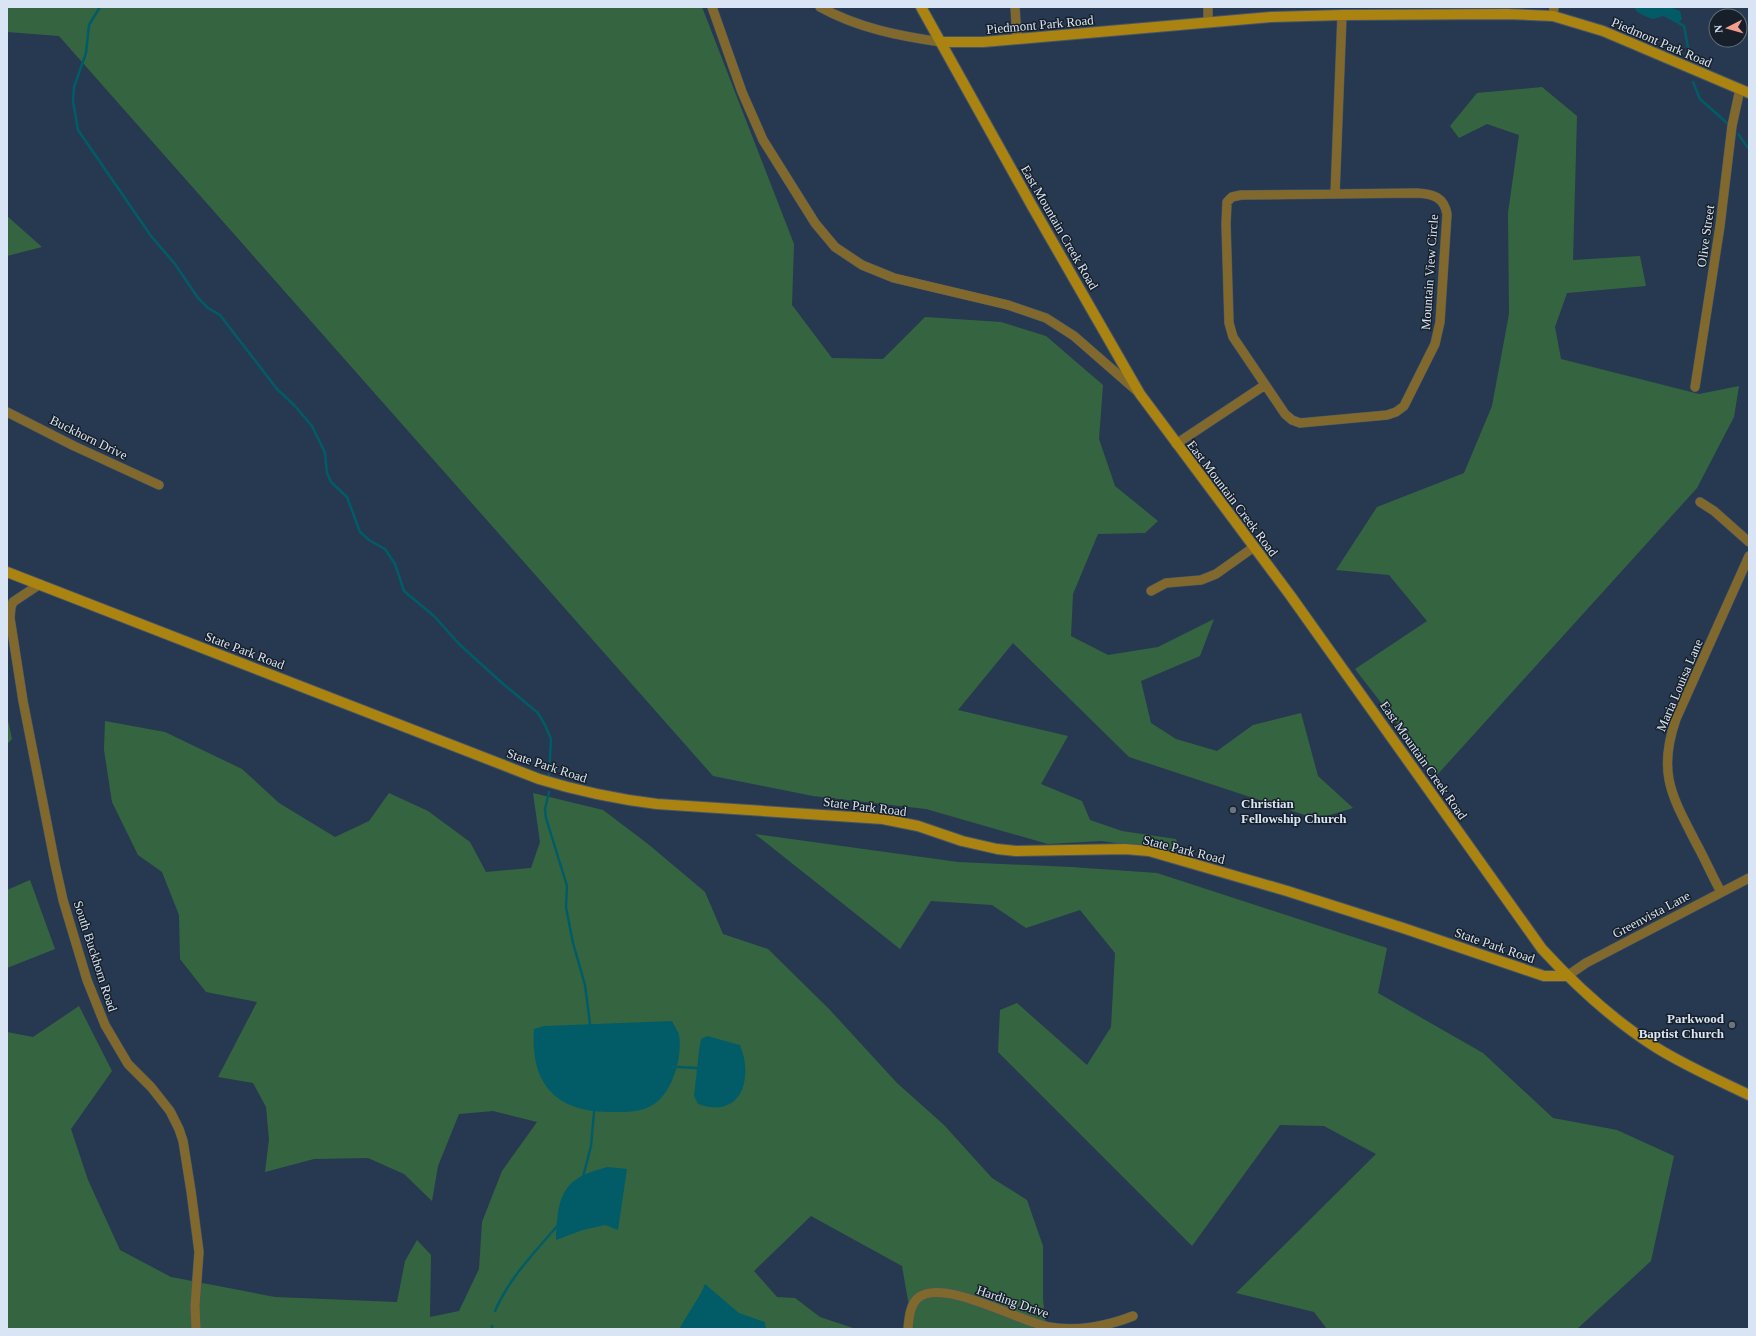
<svg xmlns="http://www.w3.org/2000/svg" width="1756" height="1336" font-family="'Times New Roman',serif">
	<style>
		.green { fill: #356540 }
		.water { fill: #025c68 }
		.lines { fill: none; stroke-linecap: round; stroke-linejoin: round }
		.stream { stroke: #025c68; stroke-width: 2.5 }
		.street-casing { stroke: #43556a; stroke-width: 10 }
		.secondary-casing { stroke: #43556a; stroke-width: 12 }
		.street { stroke: #81692e; stroke-width: 9 }
		.secondary { stroke: #aa8310; stroke-width: 10 }
		.worship-dot { fill: #6b7280; stroke: #17202a; stroke-width: 1.5 }
		.labels { text-anchor: middle; stroke-width: 3; stroke-linejoin: round; paint-order: stroke }
		.street-label { font-size: 13px; fill: #d9e5f4; stroke: #17202a }
		.poi-label { font-size: 13px; font-weight: bold; fill: #d9e5f4; stroke: #17202a; text-anchor: start }
	</style>
	<rect width="100%" height="100%" fill="#273950"/>
	<path class="green" d="M 7,7 L 702,7 L 794,244 L 792,305 L 832,358 L 883,359 L 925,317 L 1001,322 L 1046,336 L 1103,385 L 1099,439 L 1115,486 L 1158,521 L 1145,533 L 1098,534 L 1073,594 L 1071,636 L 1108,655 L 1158,647 L 1214,619 L 1200,656 L 1141,681 L 1151,723 L 1176,739 L 1217,751 L 1253,725 L 1301,713 L 1318,776 L 1353,808 L 1317,819 L 1129,757 L 1013,643 L 958,710 L 1068,736 L 1041,784 L 1082,801 L 1090,820 L 1122,831 L 1176,839 L 1180,851 L 1101,841 L 1048,844 L 926,809 L 813,796 L 713,776 L 59,36 L 7,32 Z
		M 1542,87 L 1577,116 L 1573,260 L 1640,256 L 1646,286 L 1567,293 L 1555,327 L 1561,359 L 1699,394 L 1739,386 L 1734,417 L 1697,488 L 1437,775 L 1355,669 L 1427,621 L 1389,575 L 1336,570 L 1377,507 L 1464,473 L 1492,406 L 1509,314 L 1508,213 L 1519,135 L 1487,124 L 1459,138 L 1450,126 L 1477,93 Z
		M 7,216 L 42,247 L 7,256 Z
		M 7,716 L 12,739 L 7,744 Z
		M 105,721 L 165,732 L 242,769 L 279,803 L 335,837 L 369,821 L 389,793 L 428,811 L 470,842 L 486,872 L 531,868 L 540,842 L 533,793 L 603,810 L 648,844 L 705,892 L 723,934 L 768,949 L 829,1009 L 897,1083 L 944,1125 L 992,1178 L 1027,1200 L 1043,1246 L 1043,1299 L 1046,1329 L 913,1329 L 902,1266 L 811,1216 L 754,1271 L 777,1297 L 795,1298 L 820,1317 L 856,1329 L 7,1329 L 7,1032 L 33,1037 L 79,1006 L 112,1071 L 71,1129 L 88,1180 L 120,1250 L 171,1277 L 275,1297 L 397,1302 L 405,1261 L 417,1240 L 431,1255 L 430,1317 L 459,1311 L 479,1269 L 482,1222 L 502,1171 L 537,1122 L 493,1111 L 459,1114 L 438,1166 L 432,1201 L 404,1174 L 368,1158 L 314,1159 L 265,1172 L 269,1139 L 266,1107 L 253,1083 L 218,1077 L 257,1002 L 206,992 L 180,959 L 179,915 L 162,872 L 138,855 L 112,802 L 104,750 Z
		M 755,834 L 958,862 L 1071,867 L 1157,873 L 1387,948 L 1378,993 L 1483,1053 L 1553,1118 L 1617,1130 L 1674,1156 L 1651,1261 L 1577,1329 L 1327,1329 L 1314,1312 L 1236,1293 L 1376,1154 L 1324,1126 L 1280,1125 L 1192,1246 L 998,1052 L 1000,1010 L 1017,1003 L 1087,1065 L 1111,1027 L 1115,953 L 1080,910 L 1026,928 L 992,905 L 931,901 L 900,949 Z
		M 30,880 L 55,949 L 7,968 L 7,890 Z"/>
	<path class="water" d="M 1634,7 L 1670,7 L 1680,11 L 1682,19 L 1679,22 L 1663,16 L 1653,19 L 1647,17 L 1637,12 Z
		M 672,1021 C 674,1026 678,1030 679,1035 C 683,1057 672,1097 649,1107 C 636,1113 621,1112 607,1112 C 554,1111 530,1082 534,1029 L 544,1026 Z
		M 707,1036 L 740,1045 C 754,1078 741,1120 698,1104 L 694,1096 L 699,1051 L 701,1039 Z
		M 608,1167 L 627,1169 L 618,1230 L 605,1225 L 583,1230 L 556,1240 C 558,1196 561,1178 608,1167 Z
		M 705,1284 L 739,1313 L 765,1322 L 766,1329 L 679,1329 L 701,1293 Z"/>
	<g class="lines">
		<path class="stream" d="M 100,7 L 89,25 L 86,53 L 74,87 L 73,101 L 78,130 L 151,236 L 175,264 L 198,298 L 208,308 L 220,315 L 277,389 L 294,405 L 312,426 L 325,453 L 327,473 L 331,482 L 347,497 L 360,532 L 369,540 L 385,549 L 395,564 L 404,591 L 434,616 L 459,644 L 501,682 L 538,713 L 545,725 L 551,739 L 549,775
			M 1666,16 L 1684,26 L 1691,63
			M 1693,82 L 1700,99 L 1727,123
			M 1738,134 L 1749,149
			M 549,792 L 545,809 L 546,818 L 567,886 L 566,907 L 573,943 L 585,985 L 590,1024
			M 677,1067 L 698,1068
			M 583,1177 L 591,1146 L 594,1112
			M 495,1311 C 509,1278 535,1252 558,1225
			M 492,1329 L 492,1326"/>
		<g class="street-casing">
			<path id="street" d="M 712,7 L 742,92 L 763,140 L 815,223 L 835,247 L 862,265 L 894,278 L 1008,305 L 1046,318 L 1074,336 L 1137,391
				M 820,7 C 858,28 899,36 941,42
				M 1015,7 L 1017,39
				M 1208,7 L 1208,22
				M 1553,16 L 1554,7
				M 1417,193 C 1433,194 1444,197 1447,214 L 1440,322 L 1435,344 L 1404,406 L 1396,412 L 1387,415 L 1300,423 L 1292,420 L 1285,414 L 1233,337 L 1229,323 L 1226,224 L 1227,202 L 1232,197 L 1241,195 Z
				M 1335,194 L 1342,15
				M 1695,387 L 1720,226 L 1732,126 L 1740,89
				M 7,412 L 74,446 L 159,485
				M 1176,444 L 1265,385
				M 1700,502 L 1714,511 L 1749,542
				M 40,584 L 13,602 L 11,607 L 10,618 L 23,701 L 55,864 L 63,900 L 87,980 L 105,1025 L 128,1064 L 151,1087 L 170,1111 L 179,1129 L 183,1141 L 191,1191 L 199,1252 L 195,1306 L 196,1329
				M 1151,591 L 1166,583 L 1201,580 L 1216,574 L 1254,547
				M 1721,892 C 1712,876 1705,859 1696,843 C 1672,796 1657,773 1676,719 L 1749,556
				M 1567,976 L 1586,963 L 1749,878
				M 908,1329 C 909,1318 910,1305 918,1298 C 942,1277 1020,1322 1049,1327 C 1076,1332 1108,1326 1133,1316"/>
		</g>
		<g class="secondary-casing">
			<path id="secondary" d="M 921,7 L 1032,206 L 1140,394 L 1290,595 L 1542,949 C 1577,987 1614,1021 1657,1048 C 1686,1066 1718,1080 1749,1095
				M 941,42 L 983,42 L 1271,17 L 1342,15 L 1507,14 L 1553,16 L 1603,31 L 1749,93
				M 7,572 L 539,779 C 578,791 616,799 657,804 L 883,819 L 918,826 L 962,841 L 997,849 L 1016,851 L 1125,849 L 1149,851 L 1287,891 L 1403,928 L 1544,976 L 1567,976"/>
		</g>
		<use href="#street" class="street"/>
		<use href="#secondary" class="secondary"/>
	</g>
	<g class="worship-dot">
		<circle cx="1233" cy="810" r="4"/>
		<circle cx="1732" cy="1025" r="4"/>
	</g>
	<g class="labels">
		<g class="street-label">
			<text transform="translate(1040 24) rotate(-5)" y="5">Piedmont Park Road</text>
			<text transform="translate(1662 42) rotate(23)" y="5">Piedmont Park Road</text>
			<text transform="translate(1060 227) rotate(60)" y="5">East Mountain Creek Road</text>
			<text transform="translate(1705 236) rotate(-82)" y="5">Olive Street</text>
			<text transform="translate(1429 272) rotate(-86)" y="5">Mountain View Circle</text>
			<text transform="translate(89 437) rotate(26)" y="5">Buckhorn Drive</text>
			<text transform="translate(1233 498) rotate(53)" y="5">East Mountain Creek Road</text>
			<text transform="translate(245 650) rotate(21)" y="5">State Park Road</text>
			<text transform="translate(1679 685) rotate(-67)" y="5">Maria Louisa Lane</text>
			<text transform="translate(1424 760) rotate(55)" y="5">East Mountain Creek Road</text>
			<text transform="translate(547 765) rotate(18)" y="5">State Park Road</text>
			<text transform="translate(865 806) rotate(7)" y="5">State Park Road</text>
			<text transform="translate(1184 849) rotate(14)" y="5">State Park Road</text>
			<text transform="translate(1651 914) rotate(-28)" y="5">Greenvista Lane</text>
			<text transform="translate(1495 945) rotate(19)" y="5">State Park Road</text>
			<text transform="translate(96 956) rotate(72)" y="5">South Buckhorn Road</text>
			<text transform="translate(1013 1301) rotate(19)" y="5">Harding Drive</text>
		</g>
		<g class="poi-label">
			<text x="1241" y="808">Christian<tspan x="1241" dy="15">Fellowship Church</tspan></text>
			<text x="1724" y="1023" text-anchor="end">Parkwood<tspan x="1724" dy="15">Baptist Church</tspan></text>
		</g>
	</g>
	<rect width="1756" height="1336" fill="none" stroke="#d9e5f4" stroke-width="16"/>
	<g transform="translate(1728 28) rotate(264)"><circle r="19" fill="#17202a" stroke="#656f7b"/>
	<path d="M0-3L7 15L0 10L-7 15Z" fill="#f49d8d"/>
	<text y="-6" font-size="11" font-weight="bold" text-anchor="middle" fill="#d9e5f4">N</text>
	</g>
</svg>
